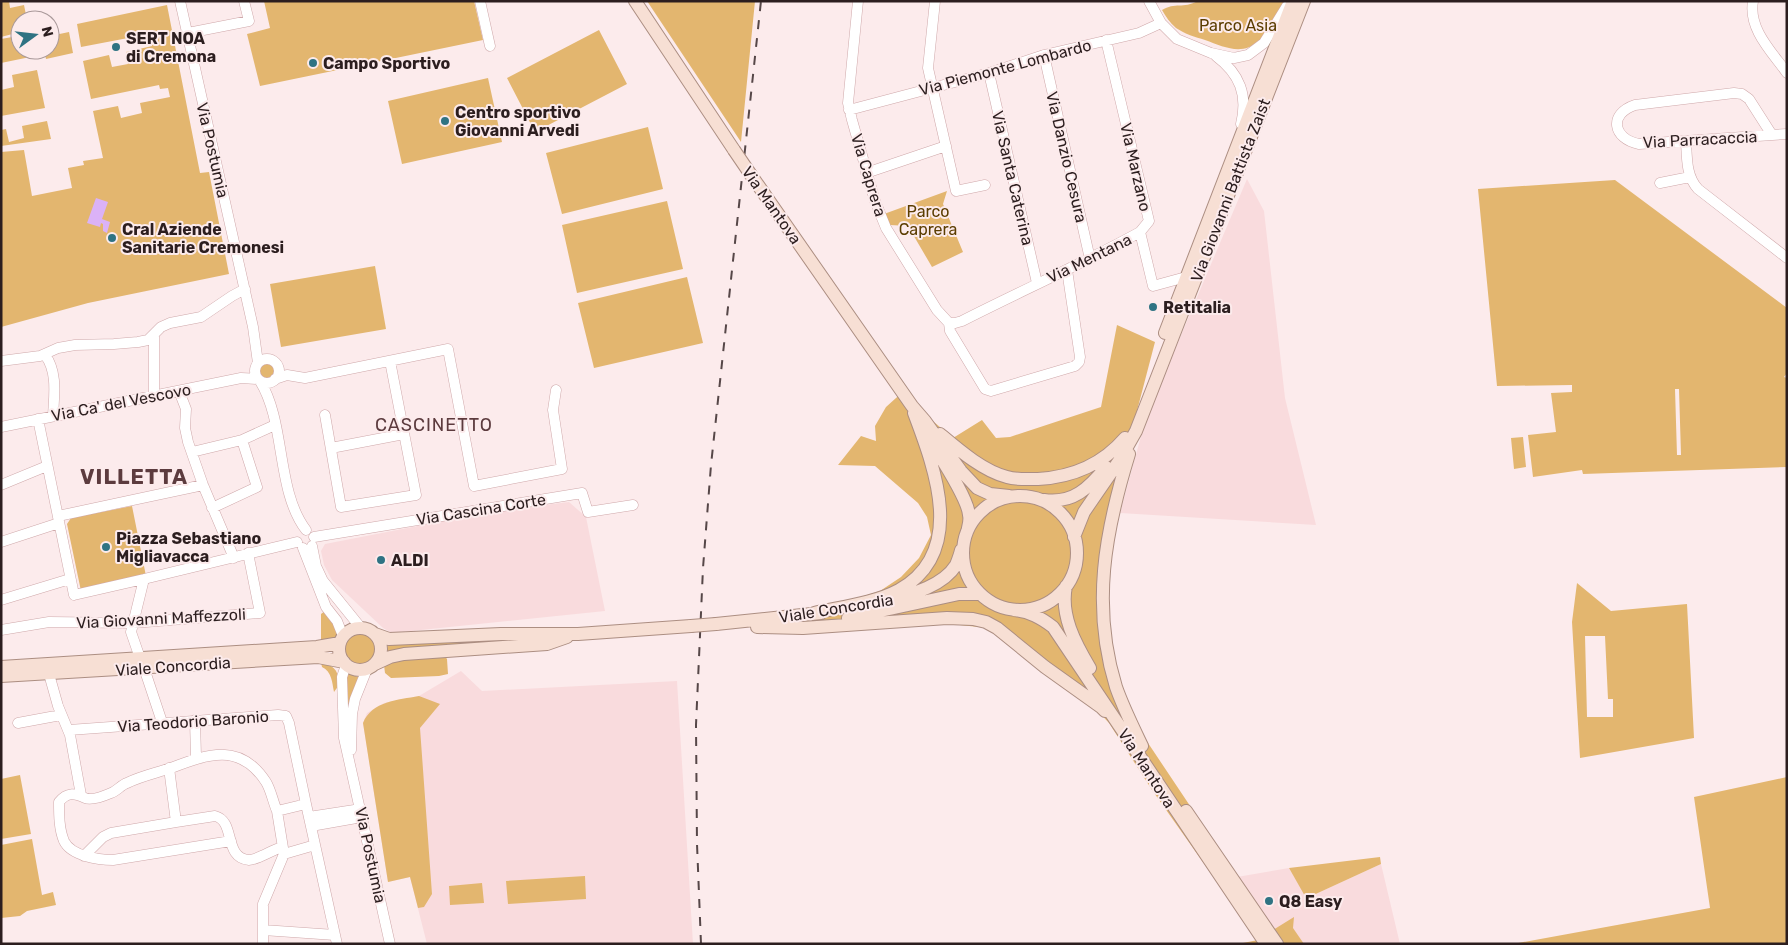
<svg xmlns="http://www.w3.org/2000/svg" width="1788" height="945" font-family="Rubik,sans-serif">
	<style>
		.built { fill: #f9dbdd }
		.green { fill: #e3b66f; fill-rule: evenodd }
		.water { fill: #dbb2f7 }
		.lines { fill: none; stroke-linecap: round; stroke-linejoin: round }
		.minor-casing { stroke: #cfa8aa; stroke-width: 11 }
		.major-casing { stroke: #ac8e82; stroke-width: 14 }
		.minor { stroke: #fff; stroke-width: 10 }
		.major { stroke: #f7dfd4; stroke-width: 12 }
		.rail { stroke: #564748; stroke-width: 2; stroke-dasharray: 9 9; stroke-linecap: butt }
		.major-bridge-casing { stroke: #ac8e82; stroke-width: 14; stroke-linecap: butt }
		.major-bridge { stroke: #f7dfd4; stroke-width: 12 }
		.poi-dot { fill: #2f7383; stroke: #fcebec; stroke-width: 2 }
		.labels { text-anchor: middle; stroke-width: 4; stroke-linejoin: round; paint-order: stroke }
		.park-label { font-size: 16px; fill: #5b3d00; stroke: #fcebec }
		.poi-label { font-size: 16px; font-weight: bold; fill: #2c1e1f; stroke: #fcebec; text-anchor: start }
		.street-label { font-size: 16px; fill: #2c1e1f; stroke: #fcebec }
		.neighbourhood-label { font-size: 18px; letter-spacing: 1px; fill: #5c3b3e; stroke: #fcebec }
		.district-label { font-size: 21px; font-weight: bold; letter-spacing: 1px; fill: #5c3b3e; stroke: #fcebec }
	</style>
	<rect width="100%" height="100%" fill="#fcebec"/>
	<path class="built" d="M 1247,179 L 1264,211 L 1285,398 L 1316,525 L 1120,513 L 1146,418 Z
		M 569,502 L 586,517 L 605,611 L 392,633 L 383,628 L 332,580 L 324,565 L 321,551 L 325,544 L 495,511 Z
		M 461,671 L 482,691 L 677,681 L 693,944 L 427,944 L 410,877 L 388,882 L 363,723 L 367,713 L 384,703 L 419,696 Z
		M 1381,864 L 1400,944 L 1283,944 L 1237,877 L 1289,868 L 1307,898 Z"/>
	<path class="green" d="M 1,1 L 9,1 L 10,8 L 24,5 L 27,20 L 20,20 L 20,32 L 1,37 Z
		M 264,1 L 474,1 L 483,40 L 260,86 L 247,34 L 270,28 Z
		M 647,1 L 755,1 L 741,142 Z
		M 1198,1 L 1284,1 C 1277,14 1271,31 1259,41 C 1242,56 1224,47 1205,40 C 1195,37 1185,34 1176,28 C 1170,23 1166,17 1162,10 C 1175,2 1183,9 1198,1 Z
		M 167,5 L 200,173 L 209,172 L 229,274 L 88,303 L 1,327 L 1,152 L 24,150 L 32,196 L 72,188 L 68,168 L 84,165 L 83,161 L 103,158 L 93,111 L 118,106 L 121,118 L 142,113 L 140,103 L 170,97 L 168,88 L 160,89 L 159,85 L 91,99 L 83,61 L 109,55 L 112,67 L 128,64 L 126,52 L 152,46 L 149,34 L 81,47 L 77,24 Z
		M 599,30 L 627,84 L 535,132 L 507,78 Z
		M 69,32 L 73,53 L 46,59 L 44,50 L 50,50 L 50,36 Z
		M 18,36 L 20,50 L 34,50 L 35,56 L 1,63 L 1,39 Z
		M 37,70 L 45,108 L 1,116 L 1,90 L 14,87 L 12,75 Z
		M 488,78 L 502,142 L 402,164 L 388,101 Z
		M 47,121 L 51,139 L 1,146 L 1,130 L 6,129 L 9,142 L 24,138 L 22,126 Z
		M 648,127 L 663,189 L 562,214 L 546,153 Z
		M 1615,180 L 1787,308 L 1787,373 L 1784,377 L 1787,378 L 1787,467 L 1583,474 L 1582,470 L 1533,477 L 1528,435 L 1556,432 L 1551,393 L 1572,392 L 1572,385 L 1497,386 L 1478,189 ZM 1675,389 L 1679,389 L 1681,455 L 1677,455 Z
		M 947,191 L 943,204 L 963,252 L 932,267 L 908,226 L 890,225 L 884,214 Z
		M 667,201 L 683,269 L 577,293 L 562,225 Z
		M 375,266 L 386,329 L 281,347 L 270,284 Z
		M 687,277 L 703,343 L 594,368 L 578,303 Z
		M 1117,325 L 1155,342 L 1105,533 L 1105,653 L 1126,703 L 1148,743 L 1273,930 L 1294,917 L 1293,928 L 1304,944 L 1238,944 L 1258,940 L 1152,790 L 1109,723 L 1095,708 L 988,628 L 941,623 L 812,625 L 812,618 L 854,599 L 880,591 L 901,577 L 919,558 L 931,535 L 927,517 L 918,503 L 875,466 L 838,465 L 861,436 L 876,441 L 875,426 L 886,407 L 906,389 L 928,417 L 953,438 L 982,420 L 996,438 L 1010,437 L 1101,407 Z
		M259 371a8 8 0 1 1 16 0a8 8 0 1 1-16 0Z
		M 1523,437 L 1526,467 L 1514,469 L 1511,438 Z
		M 132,506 L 146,576 L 81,591 L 67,524 L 71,518 Z
		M 1577,583 L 1611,611 L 1687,604 L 1694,738 L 1580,758 L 1572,622 ZM 1585,636 L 1605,636 L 1608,699 L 1613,699 L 1613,717 L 1587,717 Z
		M 325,611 C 331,619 339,628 337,638 L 321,643 L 321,614 Z
		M344 649a16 16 0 1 1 32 0a16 16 0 1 1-32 0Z
		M 501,638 L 543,639 L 388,654 L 387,643 Z
		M 443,654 L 447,659 L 448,674 L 439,676 L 391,678 L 385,673 L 384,665 L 387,663 Z
		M 321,662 C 335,667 338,669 339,685 L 334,692 C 332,682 332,672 322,667 Z
		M 347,672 L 360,678 L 349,711 L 346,710 Z
		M 419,696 L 440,704 L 420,728 L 432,894 L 424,907 L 418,908 L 410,877 L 388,882 L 363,723 C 372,701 398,700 419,696 Z
		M 20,775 L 31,834 L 1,839 L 1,779 Z
		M 1787,777 L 1787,944 L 1513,944 L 1710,908 L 1694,797 Z
		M 32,839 L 42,895 L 53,892 L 56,905 L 27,911 L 20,916 L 1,918 L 1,845 Z
		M 1380,857 L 1381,864 L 1307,898 L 1310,905 L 1289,868 Z
		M 585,876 L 586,899 L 508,904 L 506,881 Z
		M 482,883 L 484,903 L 450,905 L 449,886 Z"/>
	<path class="water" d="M 96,198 L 108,202 L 102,219 L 110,222 L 107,233 L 103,231 L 103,224 L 101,223 L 100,227 L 87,223 Z"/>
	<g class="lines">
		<g class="minor-casing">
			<path id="minor" d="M 180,1 L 253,327 L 258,363
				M 480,1 L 490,46
				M 858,1 L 848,103 L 852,120 L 875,201 L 886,228 L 937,310 L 949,323 L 955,323 L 962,321 C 1021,291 1082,264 1140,232
				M 935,1 L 928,68 L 956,191 L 985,185
				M 1149,1 L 1161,23 L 1177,39 L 1211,53 L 1234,58 L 1248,55 L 1264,43 L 1287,6
				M 1753,1 C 1748,29 1772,52 1787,73
				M 188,33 L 249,21 L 244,1
				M 1106,40 L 1149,221 L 1140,232 L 1153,286 L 1186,277
				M 1044,55 L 1090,259
				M 1216,56 C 1240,74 1248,95 1241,124
				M 989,73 L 1037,283
				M 849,110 L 989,73 L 1044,55 L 1139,33 L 1161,23
				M 1772,135 L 1749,99 L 1742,94 L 1734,93 L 1635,105 C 1608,114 1613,139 1639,144 L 1787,134
				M 1686,141 C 1687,158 1686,176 1698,189 L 1787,258
				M 866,173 L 946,146
				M 1660,183 L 1690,177
				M 949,323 L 950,331 L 985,389 L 991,391 L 1075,366 L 1079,362 L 1080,357 L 1067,270
				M 45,355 C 58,372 54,396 53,416
				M255 371a12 12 0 1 1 24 0a12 12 0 1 1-24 0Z
				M 1,361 L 40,356 L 58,348 L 75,345 L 114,344 L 138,342 L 148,340 L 161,327 L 170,323 L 201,317 L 232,296 L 245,289
				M 275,379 L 287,375 L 305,378 L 448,349 L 474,486 L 562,469 L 553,410 L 556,390
				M 260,381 C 286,423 276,491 306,530
				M 179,391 L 186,409 L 185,428 L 188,442 L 203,485 L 234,558
				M 154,396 L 154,334
				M 325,415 L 341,507 L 416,495 L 390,361
				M 38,419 L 74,595 L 144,579
				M 1,427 L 241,378 L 258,379
				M 331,448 L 404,434
				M 192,452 L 242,440 L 275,425
				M 1,485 L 47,466
				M 212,508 L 257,487 L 242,440
				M 58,516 L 203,485
				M 314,537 L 582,493 L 588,512 L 633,505
				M 1,542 L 59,523
				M 312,546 L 316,566 L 323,581 L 361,628
				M 303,548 L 326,607 L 337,621 L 343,636
				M 1,600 L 70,579
				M 1,630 L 49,622 L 133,623 L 260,613 L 248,553
				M 140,658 L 131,632 L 144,579 L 297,542
				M 346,665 L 342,677 L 344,738 L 390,944
				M 144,668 L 162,722
				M 49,674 L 58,706 L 70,735 L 81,795
				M 195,720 L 196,757
				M 18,723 L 61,715
				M 69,730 L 278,715 L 286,716 L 289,723 L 306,804
				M 351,750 L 352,714 L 355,699 L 367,669
				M 309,817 L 361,809
				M 176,822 L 215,816 C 236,821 223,858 249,860 C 257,860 272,850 282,847
				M 311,826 L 362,817
				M 231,841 L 113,860 C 99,860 71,856 64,841 C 59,829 59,815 59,802 C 67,792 74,793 85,798 C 92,801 104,796 111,793 C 117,791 121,785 127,783 C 141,776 156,773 171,768 C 208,754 240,742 266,782 C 271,790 273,802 277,811
				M 315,845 L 284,854 L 277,811 L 306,804 L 337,944
				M 84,856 L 103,837 L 111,833 L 176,822 L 169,768
				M 263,930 L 335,935
				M 263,944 L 263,904 L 284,854"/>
		</g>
		<g class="major-casing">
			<path id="major" d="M 635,1 L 734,150
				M 751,175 L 912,406 L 925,421 L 961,471 L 977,488 L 990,494 L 1009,496
				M 1165,333 L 1293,1
				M 940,434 C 959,450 983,471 1007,477 C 1017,480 1028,479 1038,479 C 1073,477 1102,465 1125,438
				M 930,440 C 940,457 968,498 969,515 C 970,519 969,524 968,528
				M 1129,454 C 1105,532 1091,606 1116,687 C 1123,707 1133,727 1142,746
				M963 553a57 57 0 1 1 114 0a57 57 0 1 1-114 0Z
				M 1044,500 C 1073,504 1089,488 1106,467
				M 1074,537 L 1084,512 L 1119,461 L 1136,431 L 1304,1
				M 1066,586 C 1060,615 1075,643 1090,668
				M 890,600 C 912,594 943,586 956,565 C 958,560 960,555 961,550
				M 1014,610 C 1030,612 1040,617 1053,627 L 1266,944
				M 814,613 C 841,607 875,603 899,590 C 967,552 935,469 914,413
				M 848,618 L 959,594 L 980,594
				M 716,624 L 821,613
				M 757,627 L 803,628 L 947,618 L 973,619 L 986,622 L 997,628 L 1045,667 L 1101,707 L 1105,711
				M339 649a21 21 0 1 1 42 0a21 21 0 1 1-42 0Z
				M 375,634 L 389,639 L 501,634 L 578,634 L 691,626
				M 375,664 L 390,657 L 404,654 L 547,644 L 567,637
				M 1,667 L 317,647 L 340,643
				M 1,676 L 318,657 L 344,662
				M 1186,811 L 1277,944"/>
		</g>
		<use href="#minor" class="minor"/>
		<use href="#major" class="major"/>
		<path class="rail" d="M 701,944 L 697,844 L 696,725 L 703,568 L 711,465 L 761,1"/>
		<g class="major-bridge-casing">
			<path id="major-bridge" d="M 734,150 L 751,175
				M 691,626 L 716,624"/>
		</g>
		<use href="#major-bridge" class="major-bridge"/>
	</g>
	<g class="poi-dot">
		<circle cx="116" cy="47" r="5"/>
		<circle cx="313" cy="63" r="5"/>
		<circle cx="445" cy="121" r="5"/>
		<circle cx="112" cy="238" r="5"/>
		<circle cx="1153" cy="307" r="5"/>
		<circle cx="106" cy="547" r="5"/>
		<circle cx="381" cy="560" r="5"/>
		<circle cx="1269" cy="901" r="5"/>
	</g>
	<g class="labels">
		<g class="park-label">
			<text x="1238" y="31">Parco Asia</text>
			<text x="928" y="217">Parco<tspan x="928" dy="18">Caprera</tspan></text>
		</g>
		<g class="poi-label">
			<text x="126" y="44">SERT NOA<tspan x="126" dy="18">di Cremona</tspan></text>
			<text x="323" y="69">Campo Sportivo</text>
			<text x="455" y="118">Centro sportivo<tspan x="455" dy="18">Giovanni Arvedi</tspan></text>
			<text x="122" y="235">Cral Aziende<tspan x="122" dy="18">Sanitarie Cremonesi</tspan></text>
			<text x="1163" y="313">Retitalia</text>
			<text x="116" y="544">Piazza Sebastiano<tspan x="116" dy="18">Migliavacca</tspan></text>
			<text x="391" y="566">ALDI</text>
			<text x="1279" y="907">Q8 Easy</text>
		</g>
		<g class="street-label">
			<text transform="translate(1005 67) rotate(-15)" y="6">Via Piemonte Lombardo</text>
			<text transform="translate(1700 139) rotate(-3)" y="6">Via Parracaccia</text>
			<text transform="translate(213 150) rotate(77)" y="6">Via Postumia</text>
			<text transform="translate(1067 157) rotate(77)" y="6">Via Danzio Cesura</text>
			<text transform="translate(1136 167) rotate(77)" y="6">Via Marzano</text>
			<text transform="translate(869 175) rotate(73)" y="6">Via Caprera</text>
			<text transform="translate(1013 178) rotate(77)" y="6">Via Santa Caterina</text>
			<text transform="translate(1230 190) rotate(-69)" y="6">Via Giovanni Battista Zaist</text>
			<text transform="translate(772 205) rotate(55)" y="6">Via Mantova</text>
			<text transform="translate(1089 258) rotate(-26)" y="6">Via Mentana</text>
			<text transform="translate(121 402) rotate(-11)" y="6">Via Ca' del Vescovo</text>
			<text transform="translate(481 509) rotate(-9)" y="6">Via Cascina Corte</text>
			<text transform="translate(836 608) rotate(-9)" y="6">Viale Concordia</text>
			<text transform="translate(161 618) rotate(-3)" y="6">Via Giovanni Maffezzoli</text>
			<text transform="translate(173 666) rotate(-4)" y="6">Viale Concordia</text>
			<text transform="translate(193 721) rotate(-4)" y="6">Via Teodorio Baronio</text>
			<text transform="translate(1147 768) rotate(57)" y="6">Via Mantova</text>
			<text transform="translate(371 855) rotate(78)" y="6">Via Postumia</text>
		</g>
		<g class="neighbourhood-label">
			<text x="434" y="431">CASCINETTO</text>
		</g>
		<g class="district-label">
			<text x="134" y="484">VILLETTA</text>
		</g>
	</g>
	<rect width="1788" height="945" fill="none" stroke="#2c1e1f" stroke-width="5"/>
	<g transform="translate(35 35) rotate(75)"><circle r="24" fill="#fcebec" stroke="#a9999a"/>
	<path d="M0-4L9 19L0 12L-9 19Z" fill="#2f7383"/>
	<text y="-8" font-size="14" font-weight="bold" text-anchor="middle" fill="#2c1e1f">N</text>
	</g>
</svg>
